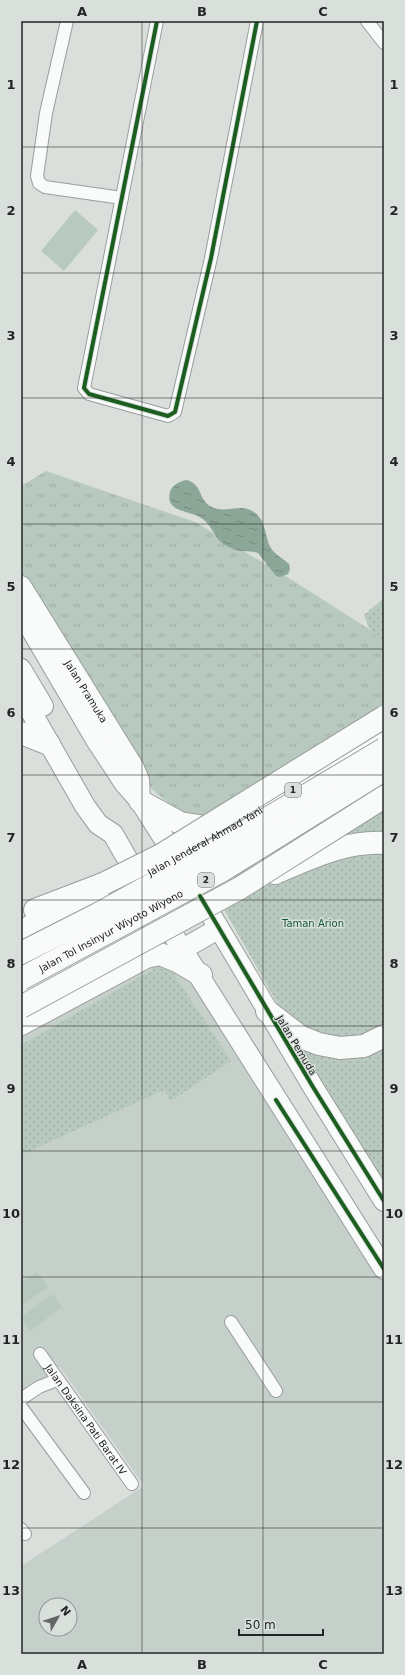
<svg xmlns="http://www.w3.org/2000/svg" width="405" height="1675" font-family="'DejaVu Sans',sans-serif">
	<style>
		.built { fill: #c6d0ca; fill-rule: evenodd }
		.grass { fill: url(#grass-tufts) }
		.park { fill: url(#park-dots) }
		.garden { fill: #b8cabf }
		.water { fill: url(#water-ripples) }
		.lines { fill: none; stroke-linecap: round; stroke-linejoin: round }
		.street-casing { stroke: #9a9e9b; stroke-width: 14 }
		.primary-casing { stroke: #9a9e9b; stroke-width: 22 }
		.highway-casing { stroke: #9a9e9b; stroke-width: 24 }
		.street { stroke: #f9fafa; stroke-width: 12 }
		.primary { stroke: #f9fafa; stroke-width: 20 }
		.highway { stroke: #f9fafa; stroke-width: 22 }
		.highway-bridge-casing { stroke: #9a9e9b; stroke-width: 24; stroke-linecap: butt }
		.highway-bridge { stroke: #f9fafa; stroke-width: 22 }
		.cycleway-casing { stroke: #d9e0dc; stroke-width: 6 }
		.cycleway { stroke: #1b5e20; stroke-width: 4 }
		.grid { fill: none; stroke: #222523; stroke-width: 1; stroke-opacity: 0.55 }
		.labels { text-anchor: middle; stroke-width: 3; stroke-linejoin: round; paint-order: stroke }
		.shield { fill: #d9e0dc; stroke: #595d5a; stroke-width: 1 }
		.shield-label { font-size: 9px; font-weight: bold; fill: #222523 }
		.street-label { font-size: 10px; fill: #222523; stroke: #d9e0dc }
		.park-label { font-size: 10px; fill: #16583b; stroke: #d9e0dc }
		.neatline { fill: none; stroke: #222523; stroke-width: 1.5 }
		.grid-label { font-size: 13px; text-anchor: middle; font-weight: bold; fill: #222523 }
	</style>
	<defs>
		<pattern id="grass-tufts" width="24" height="20" patternUnits="userSpaceOnUse"><rect width="24" height="20" fill="#b8cabf"/><path d="M3 7l-1-3M5 7V3M7 7l1-3M15 17l-1-3M17 17v-4M19 17l1-3" fill="none" stroke="#9eada4"/></pattern>
		<pattern id="park-dots" width="8" height="8" patternUnits="userSpaceOnUse"><rect width="8" height="8" fill="#b8cabf"/><path d="M2 2h.1M6 6h.1" fill="none" stroke="#9eada4" stroke-width="1.8" stroke-linecap="round"/></pattern>
		<pattern id="water-ripples" width="26" height="14" patternUnits="userSpaceOnUse"><rect width="26" height="14" fill="#8ca797"/><path d="M2 4q2-2 4 0t4 0M15 11q2-2 4 0t4 0" fill="none" stroke="#72887b"/></pattern>
	</defs>
	<rect width="100%" height="100%" fill="#dadfdc"/>
	<path class="built" d="M 146,957 L 180,962 L 384,1269 L 384,1654 L 21,1654 L 21,1566 L 144,1486 L 60,1367 L 21,1394 L 21,1025 ZM 46,1605 L 70,1605 L 70,1629 L 46,1629 Z"/>
	<path class="grass" d="M 46,471 L 195,522 L 292,580 L 372,631 L 384,648 L 384,710 L 208,821 C 186,817 168,804 152,789 L 21,574 L 21,486 Z"/>
	<path class="park" d="M 384,598 L 384,648 L 368,626 L 364,615 Z
		M 384,797 L 384,1192 L 217,897 Z
		M 166,962 L 231,1061 L 171,1101 L 164,1090 L 21,1155 L 21,1045 Z"/>
	<path class="garden" d="M 75,210 L 98,230 L 64,271 L 41,251 Z
		M 37,1272 L 48,1287 L 21,1306 L 21,1283 Z
		M 53,1294 L 62,1307 L 30,1331 L 21,1317 Z"/>
	<path class="water" d="M 186,480 C 203,484 198,499 210,506 C 224,515 240,502 254,512 C 267,521 264,536 271,548 C 275,555 283,558 289,564 L 290,569 L 288,574 L 280,577 L 276,576 L 258,553 C 249,550 239,553 231,548 C 213,540 216,531 204,520 C 194,510 164,514 170,492 C 172,485 179,482 186,480 Z"/>
	<g class="lines">
		<g class="street-casing">
			<g id="street">
				<path d="M 67,21 L 46,113 L 37,176 L 39,183 L 45,187 L 122,198"/>
				<path d="M 157,21 L 84,388 L 89,394 L 168,416 L 175,412 L 211,258 L 257,21"/>
				<path d="M 367,21 L 384,43"/>
				<path d="M 231,1322 L 276,1391"/>
				<path id="s1" d="M 40,1354 L 132,1484"/>
				<path d="M 21,1399 L 39,1387 L 57,1380"/>
				<path d="M 21,1407 L 84,1493"/>
				<path d="M 21,1529 L 25,1534"/>
			</g>
		</g>
		<g class="primary-casing">
			<g id="primary">
				<path id="s2" d="M 21,586 L 134,768 L 139,780 L 140,801"/>
				<path d="M 21,612 L 96,740 L 125,784 L 140,801 L 179,862"/>
				<path d="M 21,669 L 43,706"/>
				<path d="M 21,694 L 85,806 L 98,824 L 113,834 L 141,883"/>
				<path d="M 198,893 L 313,1087 L 384,1201"/>
				<path d="M 160,914 L 384,1269"/>
				<path d="M 183,949 L 218,929"/>
			</g>
		</g>
		<g class="highway-casing">
			<g id="highway">
				<path d="M 21,733 L 49,744"/>
				<path d="M 140,801 L 180,823 L 219,829"/>
				<path d="M 275,873 C 311,858 344,841 384,843"/>
				<path d="M 35,910 L 103,884"/>
				<path id="s3" d="M 45,930 L 242,821 L 384,732"/>
				<path d="M 21,932 L 55,912"/>
				<path d="M 21,992 L 176,910 L 290,845"/>
				<path d="M 267,1011 L 301,1037 L 319,1044 L 340,1048 L 364,1046 L 384,1036"/>
				<path d="M 21,1024 L 146,957 L 160,954 L 177,961 L 201,975"/>
			</g>
		</g>
		<use href="#street" class="street"/>
		<use href="#primary" class="primary"/>
		<use href="#highway" class="highway"/>
		<g class="highway-bridge-casing">
			<g id="highway-bridge">
				<path d="M 103,884 L 161,855 L 384,717"/>
				<path d="M 21,953 L 98,914 L 211,852 L 384,749"/>
				<path id="s4" d="M 21,979 L 223,870 L 384,770"/>
				<path d="M 21,1007 L 240,888 L 384,797"/>
			</g>
		</g>
		<use href="#highway-bridge" class="highway-bridge"/>
		<g class="cycleway-casing">
			<path id="cycleway" d="M 157,21 L 84,388 L 89,394 L 168,416 L 175,412 L 211,258 L 257,21
				M 200,896 L 313,1087 L 384,1201
				M 276,1100 L 384,1269"/>
		</g>
		<use href="#cycleway" class="cycleway"/>
	</g>
	<path class="grid" d="M 142,21 L 142,1654M 263,21 L 263,1654M 21,147 L 384,147M 21,273 L 384,273M 21,398 L 384,398M 21,524 L 384,524M 21,649 L 384,649M 21,775 L 384,775M 21,900 L 384,900M 21,1026 L 384,1026M 21,1151 L 384,1151M 21,1277 L 384,1277M 21,1402 L 384,1402M 21,1528 L 384,1528"/>
	<g class="labels">
		<g class="shield">
			<rect x="285" y="783" width="16" height="14" rx="3"/>
			<rect x="198" y="873" width="16" height="14" rx="3"/>
		</g>
		<g class="shield-label">
			<text x="293" y="793">1</text>
			<text x="206" y="883">2</text>
		</g>
		<g class="street-label">
			<text dy="4" stroke="none"><textPath href="#s2" startOffset="124">Jalan Pramuka</textPath></text>
			<text dy="4" stroke="none"><textPath href="#s3" startOffset="183">Jalan Jenderal Ahmad Yani</textPath></text>
			<text dy="4" stroke="none"><textPath href="#s4" startOffset="102">Jalan Tol Insinyur Wiyoto Wiyono</textPath></text>
			<text transform="translate(297 1045) rotate(59)" y="4">Jalan Pemuda</text>
			<text dy="4" stroke="none"><textPath href="#s1" startOffset="80">Jalan Daksina Pati Barat IV</textPath></text>
		</g>
		<g class="park-label">
			<text x="313" y="927">Taman Arion</text>
		</g>
	</g>
	<rect width="405" height="1675" fill="none" stroke="#d9e0dc" stroke-width="44"/>
	<g transform="translate(58 1617) rotate(51)"><circle r="19" fill="#d9e0dc" stroke="#909592"/>
	<path d="M0-3L7 15L0 10L-7 15Z" fill="#626664"/>
	<text y="-6" font-size="11" font-weight="bold" text-anchor="middle" fill="#222523">N</text>
	</g>
	<path d="M239 1629v6h84v-6" fill="none" stroke="#222523" stroke-width="2"/>
	<text x="245" y="1629" font-size="12" fill="#222523" stroke="#d9e0dc" stroke-width="3" paint-order="stroke">50 m</text>
	<rect x="22" y="22" width="361" height="1631" class="neatline"/>
	<g class="grid-label">
		<text x="82" y="16">A</text>
		<text x="202" y="16">B</text>
		<text x="323" y="16">C</text>
		<text x="11" y="89">1</text>
		<text x="394" y="89">1</text>
		<text x="11" y="215">2</text>
		<text x="394" y="215">2</text>
		<text x="11" y="340">3</text>
		<text x="394" y="340">3</text>
		<text x="11" y="466">4</text>
		<text x="394" y="466">4</text>
		<text x="11" y="591">5</text>
		<text x="394" y="591">5</text>
		<text x="11" y="717">6</text>
		<text x="394" y="717">6</text>
		<text x="11" y="842">7</text>
		<text x="394" y="842">7</text>
		<text x="11" y="968">8</text>
		<text x="394" y="968">8</text>
		<text x="11" y="1093">9</text>
		<text x="394" y="1093">9</text>
		<text x="11" y="1218">10</text>
		<text x="394" y="1218">10</text>
		<text x="11" y="1344">11</text>
		<text x="394" y="1344">11</text>
		<text x="11" y="1469">12</text>
		<text x="394" y="1469">12</text>
		<text x="11" y="1595">13</text>
		<text x="394" y="1595">13</text>
		<text x="82" y="1669">A</text>
		<text x="202" y="1669">B</text>
		<text x="323" y="1669">C</text>
	</g>
</svg>
